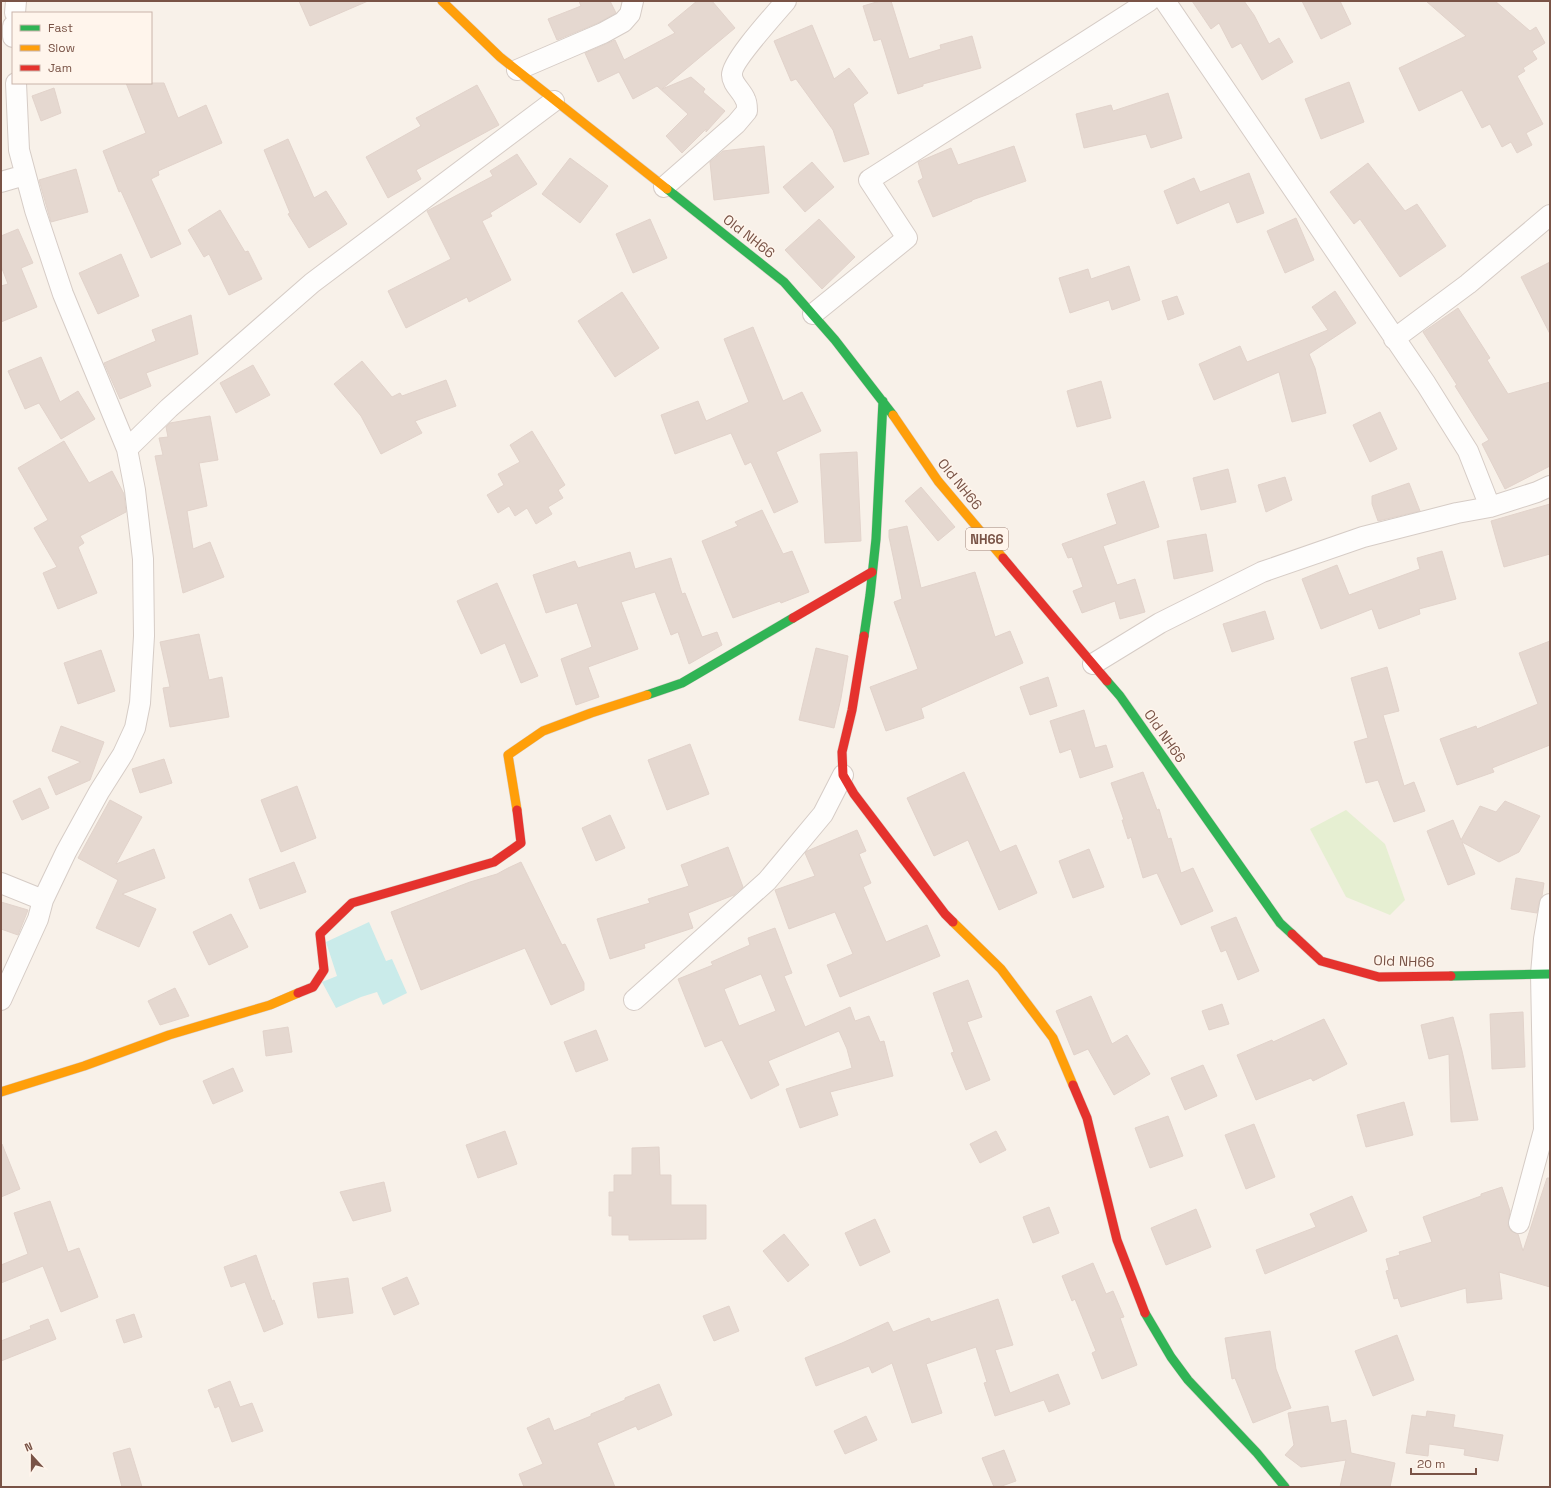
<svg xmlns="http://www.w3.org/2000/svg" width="1551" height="1488" font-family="'Space Grotesk',sans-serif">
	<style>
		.green { fill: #e6efd2 }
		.water { fill: #caebea }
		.building { fill: #e5d8d0; stroke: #e2d3cb; fill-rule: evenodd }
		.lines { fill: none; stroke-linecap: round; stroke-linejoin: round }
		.street-casing { stroke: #d6ccc6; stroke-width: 22 }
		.fast-casing { stroke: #d9cec7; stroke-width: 10 }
		.slow-casing { stroke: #d9cec7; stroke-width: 10 }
		.jam-casing { stroke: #d9cec7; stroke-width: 10 }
		.street { stroke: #fefdfc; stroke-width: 20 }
		.fast { stroke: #30b455; stroke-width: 9 }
		.slow { stroke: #ff9f0a; stroke-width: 9 }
		.jam { stroke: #e5322d; stroke-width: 9 }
		.labels { text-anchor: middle; stroke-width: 3; stroke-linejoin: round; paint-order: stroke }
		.shield { fill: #fff5ec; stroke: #a18478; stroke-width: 1 }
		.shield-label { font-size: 13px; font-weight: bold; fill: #795346 }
		.street-label { font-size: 14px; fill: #795346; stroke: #fff5ec }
	</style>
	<rect width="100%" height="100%" fill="#f8f1e9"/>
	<path class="green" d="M 1346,810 L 1385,844 L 1405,900 L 1390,915 L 1346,897 L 1310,829 Z"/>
	<path class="water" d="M 369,922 L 386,961 L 392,959 L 407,993 L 383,1005 L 377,992 L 361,997 L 336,1008 L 322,982 L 337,976 L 326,942 Z"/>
	<path class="building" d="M 299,1 L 368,1 L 310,26 Z
		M 579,1 L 610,1 L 616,13 L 598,23 L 557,40 L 548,19 L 581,6 Z
		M 697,1 L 712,1 L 735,28 L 662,89 L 691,77 L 705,89 L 703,92 L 725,111 L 706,132 L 706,129 L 682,153 L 666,136 L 688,114 L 657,86 L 633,99 L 619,72 L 598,82 L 585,53 L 615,40 L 624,60 L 675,33 L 668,25 Z
		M 880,1 L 891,1 L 909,59 L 941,49 L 940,45 L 972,36 L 981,68 L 923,84 L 923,86 L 898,94 L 881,39 L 874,41 L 863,6 Z
		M 1192,1 L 1244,1 L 1254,15 L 1269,44 L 1279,38 L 1293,62 L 1262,80 L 1241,43 L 1232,48 L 1219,23 L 1211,29 Z
		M 1302,1 L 1340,1 L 1351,24 L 1321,39 Z
		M 1426,1 L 1495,1 L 1530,31 L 1536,27 L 1545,43 L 1532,51 L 1537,59 L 1523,68 L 1525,71 L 1517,76 L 1543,124 L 1526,133 L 1532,145 L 1517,153 L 1511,142 L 1502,147 L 1490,124 L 1482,128 L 1462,90 L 1419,111 L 1399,68 L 1466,36 Z
		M 812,25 L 834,79 L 849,68 L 868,93 L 853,104 L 869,154 L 844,162 L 833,130 L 796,79 L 791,81 L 774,41 Z
		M 1349,82 L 1364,122 L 1321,139 L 1305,99 Z
		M 126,83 L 164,83 L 178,118 L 206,105 L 222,143 L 158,171 L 159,175 L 151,179 L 181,244 L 151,258 L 121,191 L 119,192 L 103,151 L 146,133 Z
		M 477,85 L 499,125 L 416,170 L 421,179 L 388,198 L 366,157 L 421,126 L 416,118 Z
		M 54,88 L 61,113 L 41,121 L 32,96 Z
		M 1168,93 L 1182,138 L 1151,148 L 1146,134 L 1084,148 L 1076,114 L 1111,105 L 1113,111 Z
		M 288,139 L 314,198 L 326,191 L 347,224 L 309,248 L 288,214 L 290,213 L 264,150 Z
		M 764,146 L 769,193 L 714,200 L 710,162 L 723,151 Z
		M 1014,146 L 1026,181 L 972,200 L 972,201 L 933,217 L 918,181 L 923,178 L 918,162 L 951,148 L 958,165 Z
		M 517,154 L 537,184 L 490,213 L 492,216 L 482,221 L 511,280 L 469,302 L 467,297 L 406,328 L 388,291 L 451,259 L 427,211 L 493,176 L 490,171 Z
		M 570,158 L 608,186 L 580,223 L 542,194 Z
		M 812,162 L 834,187 L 805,212 L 783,187 Z
		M 1368,163 L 1405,211 L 1417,204 L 1446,246 L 1400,277 L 1360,219 L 1354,224 L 1330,192 Z
		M 76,169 L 88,212 L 51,222 L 39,180 Z
		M 1249,173 L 1264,213 L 1237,223 L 1229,202 L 1177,224 L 1164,191 L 1194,178 L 1200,192 Z
		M 220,210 L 245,252 L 248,251 L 262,279 L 229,295 L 209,254 L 204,257 L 188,230 Z
		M 1296,218 L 1314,260 L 1285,273 L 1267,231 Z
		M 650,219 L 667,258 L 633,273 L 616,234 Z
		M 819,219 L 855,257 L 822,289 L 785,250 Z
		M 18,229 L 33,263 L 21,268 L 37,307 L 1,322 L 1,286 L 8,284 L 1,266 L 1,236 Z
		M 121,254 L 139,296 L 98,314 L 79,273 Z
		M 1550,262 L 1550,334 L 1521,277 Z
		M 1129,266 L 1140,300 L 1112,310 L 1109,300 L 1070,313 L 1059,278 L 1088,269 L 1091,279 Z
		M 1335,291 L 1356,323 L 1309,354 L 1315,368 L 1326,413 L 1292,422 L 1279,372 L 1214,400 L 1199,364 L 1240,346 L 1247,362 L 1328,330 L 1312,307 Z
		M 622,292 L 659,348 L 615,377 L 578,321 Z
		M 1177,296 L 1184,314 L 1168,320 L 1162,301 Z
		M 1458,308 L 1490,358 L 1487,360 L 1508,394 L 1550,382 L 1550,466 L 1505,489 L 1482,444 L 1489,440 L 1455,386 L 1457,385 L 1423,332 Z
		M 191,315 L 198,354 L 146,373 L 151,386 L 120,399 L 104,363 L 156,341 L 152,330 Z
		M 753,327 L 783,401 L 802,392 L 821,431 L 776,452 L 798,502 L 774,513 L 751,462 L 745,465 L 731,433 L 675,454 L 661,415 L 698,401 L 706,421 L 749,402 L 724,339 Z
		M 41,357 L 60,402 L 78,391 L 95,419 L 61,439 L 39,403 L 25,409 L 8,371 Z
		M 362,361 L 392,397 L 400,393 L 402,396 L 446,380 L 456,406 L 415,421 L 422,433 L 381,454 L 361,416 L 334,384 Z
		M 253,365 L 270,395 L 236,413 L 220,383 Z
		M 1101,381 L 1111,418 L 1077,427 L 1067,391 Z
		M 1380,412 L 1397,449 L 1370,462 L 1353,425 Z
		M 210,416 L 218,460 L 199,463 L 207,506 L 187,511 L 193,549 L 210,542 L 224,577 L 183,593 L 155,456 L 163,455 L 159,438 L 168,437 L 166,427 L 170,423 Z
		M 532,431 L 565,485 L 558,490 L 563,498 L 548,507 L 552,514 L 536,524 L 527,508 L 515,516 L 509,506 L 498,513 L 487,495 L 504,485 L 498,474 L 520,462 L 510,445 Z
		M 64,441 L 89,483 L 112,471 L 124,494 L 126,512 L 80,536 L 84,543 L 78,547 L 97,593 L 58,609 L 43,573 L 57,567 L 34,528 L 48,520 L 18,468 Z
		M 857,452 L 861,541 L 825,543 L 820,454 Z
		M 1228,469 L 1236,502 L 1201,510 L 1193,478 Z
		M 1285,477 L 1292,500 L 1266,512 L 1258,485 Z
		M 1144,481 L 1159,527 L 1103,546 L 1117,585 L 1135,579 L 1145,612 L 1120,619 L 1115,601 L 1082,613 L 1073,591 L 1083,587 L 1072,557 L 1068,558 L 1062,544 L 1117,524 L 1107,494 Z
		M 1409,483 L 1420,511 L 1378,521 L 1372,504 L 1372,496 Z
		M 921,487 L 955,527 L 938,541 L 905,501 Z
		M 1550,504 L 1550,554 L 1504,567 L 1491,521 Z
		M 762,510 L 783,554 L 792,551 L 809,592 L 781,603 L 780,601 L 733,618 L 702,541 L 738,526 L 735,522 Z
		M 907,526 L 921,588 L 975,572 L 995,637 L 1010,631 L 1023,663 L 921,708 L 924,718 L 886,731 L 870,687 L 918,669 L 894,602 L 902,599 L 889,537 L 889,530 Z
		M 1206,534 L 1213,571 L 1174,579 L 1167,541 Z
		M 1442,551 L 1456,599 L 1419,609 L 1420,614 L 1379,629 L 1372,609 L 1321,629 L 1302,579 L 1337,565 L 1349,595 L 1420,569 L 1417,558 Z
		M 630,552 L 635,569 L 671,558 L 682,594 L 685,593 L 702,637 L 717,632 L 722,645 L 689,664 L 678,632 L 671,635 L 655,592 L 621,602 L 638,649 L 588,667 L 599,697 L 576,705 L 561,659 L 592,647 L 577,603 L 546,613 L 533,575 L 575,561 L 578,568 Z
		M 497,583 L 538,676 L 521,683 L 505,643 L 481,654 L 457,601 Z
		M 1265,611 L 1274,639 L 1232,652 L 1223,624 Z
		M 199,634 L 209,680 L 222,677 L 229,717 L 170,727 L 163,688 L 170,687 L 160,642 Z
		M 1550,641 L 1550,745 L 1492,768 L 1494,772 L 1457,785 L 1440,739 L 1476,726 L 1477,729 L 1538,704 L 1519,653 Z
		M 816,648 L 848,656 L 841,698 L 834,728 L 799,720 Z
		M 101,650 L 115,691 L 78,704 L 64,663 Z
		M 1387,667 L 1399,711 L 1383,715 L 1404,786 L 1414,782 L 1425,811 L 1394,822 L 1378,780 L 1366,783 L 1354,742 L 1368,738 L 1351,678 Z
		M 1048,677 L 1057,706 L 1030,715 L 1020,687 Z
		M 1084,710 L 1095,748 L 1106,745 L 1113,767 L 1080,778 L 1071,749 L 1060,753 L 1050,721 Z
		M 61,726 L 104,742 L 90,780 L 56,795 L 48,777 L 81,762 L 52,751 Z
		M 690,744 L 709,794 L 667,810 L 648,760 Z
		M 164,759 L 172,783 L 140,793 L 132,769 Z
		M 964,772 L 1000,852 L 1016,845 L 1037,893 L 999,910 L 968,840 L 934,856 L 907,798 Z
		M 1143,772 L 1157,810 L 1159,809 L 1168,839 L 1171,838 L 1181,873 L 1193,868 L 1213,911 L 1181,925 L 1157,873 L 1143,878 L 1131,837 L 1128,839 L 1122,820 L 1124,820 L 1111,783 Z
		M 297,786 L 316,838 L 281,852 L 261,800 Z
		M 40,788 L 49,808 L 22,820 L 13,801 Z
		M 110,800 L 142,817 L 116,864 L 154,849 L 165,878 L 122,894 L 156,909 L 139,947 L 96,928 L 118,880 L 78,858 Z
		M 1505,801 L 1540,816 L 1519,852 L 1499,862 L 1462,842 L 1475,874 L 1448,885 L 1427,831 L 1453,820 L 1461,840 L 1480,806 L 1496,812 Z
		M 610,815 L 625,848 L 596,861 L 582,828 Z
		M 857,830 L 866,851 L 859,854 L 871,883 L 863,887 L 886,942 L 927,925 L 940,956 L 840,997 L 827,965 L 853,954 L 835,912 L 789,929 L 775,890 L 815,876 L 805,853 L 807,851 Z
		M 728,847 L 743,887 L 734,895 L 688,913 L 693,928 L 644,944 L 645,948 L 610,959 L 597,919 L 650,903 L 648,899 L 689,886 L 681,865 Z
		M 1089,849 L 1104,887 L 1073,898 L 1059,861 Z
		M 294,862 L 306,892 L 260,909 L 249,879 Z
		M 521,862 L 562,945 L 565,944 L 584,983 L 584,990 L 551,1005 L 525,948 L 421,990 L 391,912 L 470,882 L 497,874 L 508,868 Z
		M 1516,878 L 1544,883 L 1542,896 L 1539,902 L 1537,913 L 1511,909 Z
		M 1,902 L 28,910 L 18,935 L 1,929 Z
		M 231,914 L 248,947 L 209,965 L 193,932 Z
		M 1236,917 L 1259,971 L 1238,980 L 1226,950 L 1221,952 L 1211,927 Z
		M 775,928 L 792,973 L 784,976 L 805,1027 L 850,1007 L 855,1021 L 869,1016 L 880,1042 L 884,1041 L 893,1076 L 830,1092 L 838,1115 L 800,1128 L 786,1089 L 852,1068 L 847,1049 L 839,1031 L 768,1061 L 779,1085 L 751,1099 L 722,1040 L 705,1047 L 678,979 L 713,965 L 711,962 L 750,945 L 748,938 ZM 761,974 L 776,1011 L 739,1026 L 724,989 Z
		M 968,980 L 982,1017 L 967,1022 L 990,1080 L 966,1090 L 951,1053 L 954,1052 L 933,993 Z
		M 175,988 L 189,1016 L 160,1025 L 148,1001 Z
		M 1091,996 L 1112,1044 L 1127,1035 L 1150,1074 L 1114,1095 L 1088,1049 L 1074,1055 L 1056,1011 Z
		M 1222,1004 L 1229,1024 L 1209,1030 L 1202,1011 Z
		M 1523,1012 L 1525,1067 L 1492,1069 L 1490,1014 Z
		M 1453,1017 L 1462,1051 L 1478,1120 L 1451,1122 L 1449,1054 L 1429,1059 L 1421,1025 Z
		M 1324,1019 L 1347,1064 L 1313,1081 L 1311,1078 L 1256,1100 L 1237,1055 L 1272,1040 L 1273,1042 Z
		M 288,1027 L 292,1052 L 266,1056 L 263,1031 Z
		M 596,1030 L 608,1060 L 576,1072 L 564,1042 Z
		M 1203,1065 L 1217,1096 L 1185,1110 L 1171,1078 Z
		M 233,1068 L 243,1091 L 213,1104 L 203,1081 Z
		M 1404,1102 L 1413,1135 L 1366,1147 L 1357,1115 Z
		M 1168,1116 L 1183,1156 L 1150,1168 L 1135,1128 Z
		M 1254,1124 L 1275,1177 L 1246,1189 L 1225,1135 Z
		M 505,1131 L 517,1164 L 478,1178 L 466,1145 Z
		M 996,1131 L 1006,1150 L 980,1163 L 970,1144 Z
		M 2,1144 L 20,1189 L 1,1197 L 1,1145 Z
		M 659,1147 L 660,1175 L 671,1175 L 671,1205 L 706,1205 L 706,1239 L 629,1240 L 629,1235 L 612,1235 L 612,1216 L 609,1216 L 609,1192 L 614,1192 L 614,1175 L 632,1175 L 632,1148 Z
		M 1547,1178 L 1550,1178 L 1550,1287 L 1499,1272 L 1502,1299 L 1467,1303 L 1466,1288 L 1401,1307 L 1398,1298 L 1394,1299 L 1386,1271 L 1389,1270 L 1386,1259 L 1400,1255 L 1399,1252 L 1432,1242 L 1423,1217 L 1481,1196 L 1481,1194 L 1502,1187 L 1510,1211 L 1508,1226 L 1511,1231 L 1518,1234 L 1523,1251 Z
		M 384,1182 L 391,1211 L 353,1221 L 340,1192 Z
		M 1352,1196 L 1367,1231 L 1265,1274 L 1256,1250 L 1316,1227 L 1310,1214 Z
		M 50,1201 L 68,1252 L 79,1248 L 98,1297 L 61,1312 L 43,1266 L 1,1283 L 1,1265 L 28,1254 L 14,1213 Z
		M 1049,1207 L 1059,1233 L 1033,1243 L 1023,1217 Z
		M 1196,1209 L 1211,1247 L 1166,1265 L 1151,1228 Z
		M 875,1219 L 890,1252 L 860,1266 L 845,1233 Z
		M 784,1234 L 809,1265 L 788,1282 L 763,1251 Z
		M 256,1255 L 272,1301 L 274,1300 L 283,1324 L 264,1332 L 245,1282 L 231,1287 L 224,1267 Z
		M 1093,1263 L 1106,1294 L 1113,1291 L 1124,1317 L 1120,1318 L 1137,1365 L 1102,1379 L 1092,1353 L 1096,1351 L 1075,1299 L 1072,1301 L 1062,1276 Z
		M 407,1277 L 419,1304 L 394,1315 L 382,1288 Z
		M 348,1278 L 353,1313 L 318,1318 L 313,1283 Z
		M 998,1299 L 1013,1345 L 995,1350 L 1010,1393 L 1058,1374 L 1070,1404 L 1049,1412 L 1044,1400 L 995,1416 L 984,1383 L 987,1382 L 976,1347 L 926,1364 L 942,1413 L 912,1423 L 892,1363 L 872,1373 L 869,1366 L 816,1386 L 805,1358 L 842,1343 L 888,1322 L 893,1332 L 929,1318 L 931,1322 Z
		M 729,1306 L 739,1331 L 714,1341 L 703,1316 Z
		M 134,1314 L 142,1337 L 124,1343 L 116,1320 Z
		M 48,1319 L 56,1339 L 1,1361 L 1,1341 L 31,1329 L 30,1326 Z
		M 1270,1331 L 1276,1369 L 1291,1408 L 1253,1423 L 1235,1378 L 1232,1379 L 1225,1338 Z
		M 1397,1335 L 1414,1380 L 1373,1396 L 1355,1351 Z
		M 230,1381 L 240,1407 L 252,1403 L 263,1431 L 232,1442 L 219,1406 L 215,1408 L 208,1390 Z
		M 659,1384 L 672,1415 L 638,1430 L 636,1426 L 597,1443 L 615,1487 L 524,1487 L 519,1474 L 543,1464 L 527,1428 L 549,1418 L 554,1431 L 591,1416 L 591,1414 L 625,1400 L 625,1398 Z
		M 1328,1406 L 1331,1423 L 1346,1420 L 1351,1453 L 1395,1463 L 1390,1487 L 1340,1487 L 1346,1460 L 1301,1467 L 1285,1455 L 1294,1445 L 1288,1413 Z
		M 1427,1411 L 1455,1415 L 1453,1427 L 1503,1435 L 1498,1461 L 1464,1455 L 1465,1449 L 1429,1444 L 1428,1456 L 1406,1453 L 1412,1415 L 1426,1417 Z
		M 866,1416 L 877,1440 L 845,1454 L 834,1431 Z
		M 130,1448 L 142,1487 L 122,1487 L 113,1453 Z
		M 1004,1450 L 1016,1481 L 999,1487 L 994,1487 L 982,1458 Z"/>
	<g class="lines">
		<g class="street-casing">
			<path id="street" d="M 1165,1 L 1426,384 L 1468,451 L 1490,507
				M 15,13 L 16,1
				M 13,26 L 13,37
				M 517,70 L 603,33 L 623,22 L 630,14 L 633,1
				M 1,182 L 25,175
				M 664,187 L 736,124 L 747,111 C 747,107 747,102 745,99 C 742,91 732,84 732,75 C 731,62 775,14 786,1
				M 813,314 L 907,238 L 869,180 L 1149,1
				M 1394,339 L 1468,284 L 1550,215
				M 127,449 L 169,408 L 312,283 L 554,101
				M 1093,664 L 1160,623 L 1262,572 L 1363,537 L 1457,513 L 1490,507 L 1537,492 L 1550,486
				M 1,883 L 43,900
				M 1,1000 L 38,919 L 43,900 L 66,852 L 99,792 L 123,754 L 135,728 L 140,703 L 144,636 L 143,559 L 135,490 L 127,449 L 63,294 L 35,210 L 19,150 L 16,83
				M 634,1000 L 767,881 L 823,814 L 843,775
				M 1519,1223 L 1544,1130 L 1541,974 L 1544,939 L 1550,904"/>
		</g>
		<g class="fast-casing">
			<path id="fast" d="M 667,189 L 784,282 L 835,340 L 893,415
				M 864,636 L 870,595 L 876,539 L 883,401
				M 1107,681 L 1120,696 L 1280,923 L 1292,934
				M 647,695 L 682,683 L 793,618
				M 1451,976 L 1550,974
				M 1145,1313 L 1171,1357 L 1188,1380 L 1257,1453 L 1285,1487"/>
		</g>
		<g class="slow-casing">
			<path id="slow" d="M 442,1 L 500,57 L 667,189
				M 893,415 L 938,481 L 1003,558
				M 517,810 L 508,755 L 543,731 L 591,713 L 647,695
				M 953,922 L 1001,969 L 1053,1038 L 1073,1085
				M 1,1092 L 84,1066 L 169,1035 L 270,1005 L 298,993"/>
		</g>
		<g class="jam-casing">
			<path id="jam" d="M 1003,558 L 1107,681
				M 793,618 L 872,572
				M 864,636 L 852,710 L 842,752 L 843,775 L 854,794 L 945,914 L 953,922
				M 1292,934 L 1321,961 L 1379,977 L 1451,976
				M 298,993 L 313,987 L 324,970 L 320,934 L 352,903 L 494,862 L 521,843 L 517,810
				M 1073,1085 L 1087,1118 L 1117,1240 L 1145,1313"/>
		</g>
		<use href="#street" class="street"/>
		<use href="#fast" class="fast"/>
		<use href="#slow" class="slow"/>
		<use href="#jam" class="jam"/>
	</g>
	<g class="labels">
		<rect class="shield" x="966" y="528" width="42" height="22" rx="3"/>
		<g class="shield-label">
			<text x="987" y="544">NH66</text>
		</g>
		<g class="street-label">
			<text transform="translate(749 236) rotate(38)" y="5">Old NH66</text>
			<text transform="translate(960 484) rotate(51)" y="5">Old NH66</text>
			<text transform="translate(1165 736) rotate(55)" y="5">Old NH66</text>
			<text transform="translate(1404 961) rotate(2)" y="5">Old NH66</text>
		</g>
	</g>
	<rect width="1551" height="1488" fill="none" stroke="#795346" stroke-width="4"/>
	<rect x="12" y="12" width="140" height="72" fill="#fff5ec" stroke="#c9b4aa"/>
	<rect x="20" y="25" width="20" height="6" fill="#30b455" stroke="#c9b4aa"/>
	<text x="48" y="32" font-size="12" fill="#795346">Fast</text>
	<rect x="20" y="45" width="20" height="6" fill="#ff9f0a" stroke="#c9b4aa"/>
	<text x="48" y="52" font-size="12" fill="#795346">Slow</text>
	<rect x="20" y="65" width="20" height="6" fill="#e5322d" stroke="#c9b4aa"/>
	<text x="48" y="72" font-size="12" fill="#795346">Jam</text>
	<g transform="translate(32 1456) rotate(339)" stroke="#fff5ec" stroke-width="3" paint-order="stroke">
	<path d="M0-3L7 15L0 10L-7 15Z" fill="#795346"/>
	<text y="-6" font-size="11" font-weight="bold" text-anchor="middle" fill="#795346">N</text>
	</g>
	<path d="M1411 1468v6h65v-6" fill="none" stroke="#795346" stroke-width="2"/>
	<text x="1417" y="1468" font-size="12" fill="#795346" stroke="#fff5ec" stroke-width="3" paint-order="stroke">20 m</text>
</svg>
